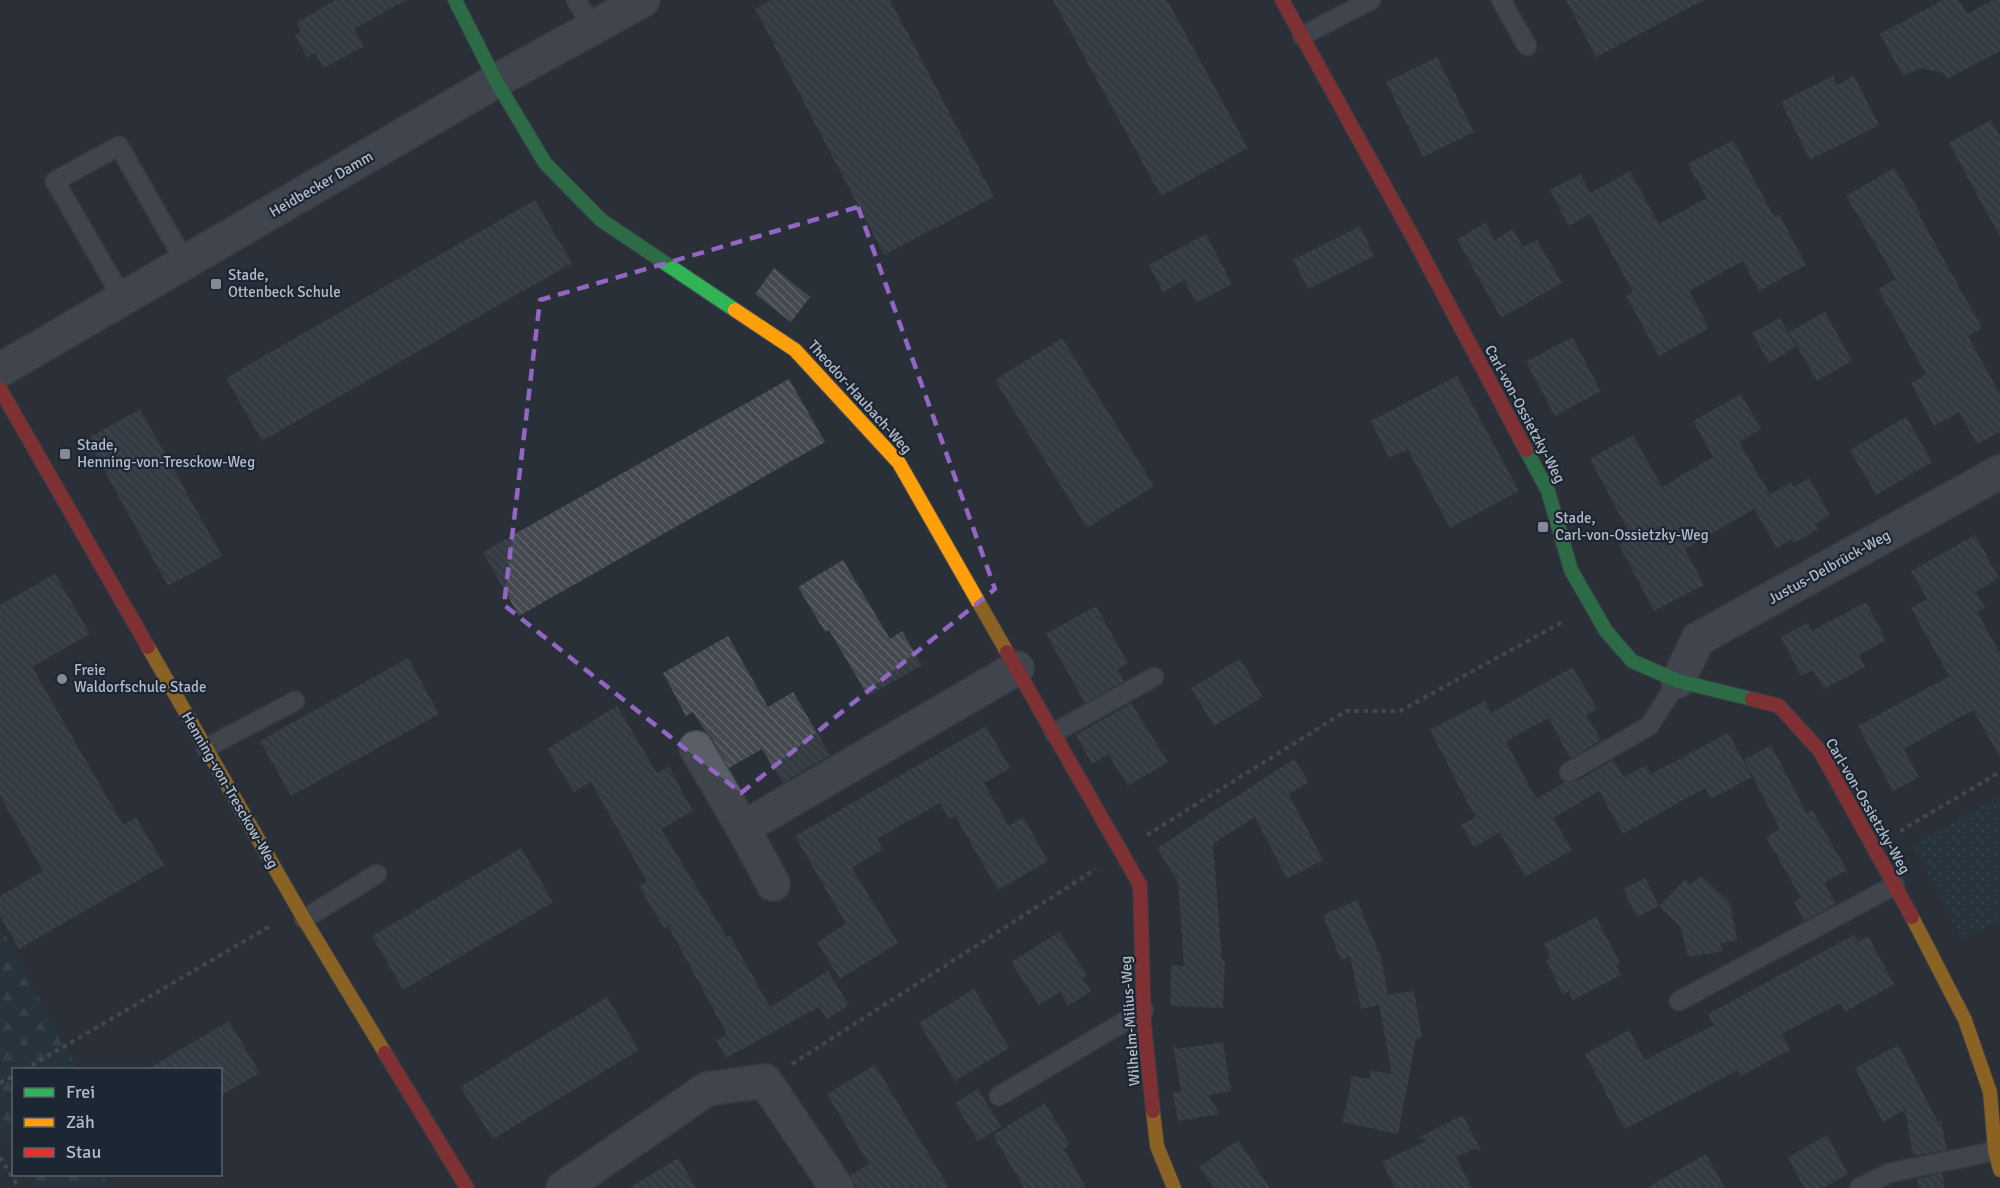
<svg xmlns="http://www.w3.org/2000/svg" width="2000" height="1188" font-family="Signika,sans-serif">
	<style>
		.forest { fill: url(#forest-firs) }
		.park { fill: url(#park-dots) }
		.building { fill: url(#building-back-hatch) }
		.lines { fill: none; stroke-linecap: round; stroke-linejoin: round }
		.lane-casing { stroke: #484c53; stroke-width: 21 }
		.street-casing { stroke: #484c53; stroke-width: 36 }
		.fast-casing { stroke: #484c53; stroke-width: 16 }
		.slow-casing { stroke: #484c53; stroke-width: 16 }
		.jam-casing { stroke: #484c53; stroke-width: 16 }
		.path { stroke: #5d636a; stroke-width: 4; stroke-dasharray: 4.5 4.5; stroke-linecap: butt }
		.lane { stroke: #5a5e66; stroke-width: 18 }
		.street { stroke: #5a5e66; stroke-width: 33 }
		.fast { stroke: #30b455; stroke-width: 14 }
		.slow { stroke: #ff9f0a; stroke-width: 14 }
		.jam { stroke: #e5322d; stroke-width: 14 }
		.marked { fill: none; stroke: #9266c3; stroke-width: 4.5; stroke-dasharray: 12 8; stroke-linejoin: round }
		.poi-dot { fill: #848b96; stroke: #1d2633; stroke-width: 2 }
		.labels { text-anchor: middle; stroke-width: 4.5; stroke-linejoin: round; paint-order: stroke }
		.street-label { font-size: 15px; fill: #b4bcc9; stroke: #1d2633 }
		.poi-label { font-size: 15px; fill: #b4bcc9; stroke: #1d2633; text-anchor: start }
	</style>
	<defs>
		<pattern id="forest-firs" width="22" height="20" patternUnits="userSpaceOnUse" patternTransform="scale(1.5)"><rect width="22" height="20" fill="#273a3e"/><path d="M5 1l3.5 6h-7zM16 11l3.5 6h-7z" fill="#445559"/></pattern>
		<pattern id="park-dots" width="8" height="8" patternUnits="userSpaceOnUse" patternTransform="scale(1.5)"><rect width="8" height="8" fill="#273a3e"/><path d="M2 2h.1M6 6h.1" fill="none" stroke="#445559" stroke-width="1.8" stroke-linecap="round"/></pattern>
		<pattern id="building-back-hatch" width="6" height="6" patternUnits="userSpaceOnUse" patternTransform="scale(1.5)"><rect width="6" height="6" fill="#444950"/><path d="M-1 5l2 2M0 0l6 6M5-1l2 2" fill="none" stroke="#5d6168"/></pattern>
	</defs>
	<rect width="100%" height="100%" fill="#2a3038"/>
	<path class="forest" d="M 0,926 L 77,1069 L 14,1070 L 13,1150 L 0,1127 Z
		M 28,1175 L 103,1175 L 111,1188 L 35,1188 Z"/>
	<path class="park" d="M 2000,796 L 2000,919 L 1962,939 L 1914,845 Z"/>
	<path class="building" d="M 336,0 L 406,0 L 354,29 L 364,46 L 324,68 L 315,53 L 307,57 L 295,35 L 301,31 L 296,23 Z
		M 771,0 L 890,0 L 994,197 L 884,255 L 755,9 Z
		M 1053,0 L 1167,0 L 1248,148 L 1161,196 Z
		M 1566,0 L 1704,0 L 1596,57 Z
		M 1943,0 L 1959,0 L 1967,14 L 1993,0 L 2000,0 L 2000,51 L 1947,79 L 1944,73 L 1920,68 L 1903,76 L 1880,34 Z
		M 1437,57 L 1474,132 L 1423,157 L 1386,82 Z
		M 1833,76 L 1837,85 L 1854,76 L 1879,125 L 1810,160 L 1781,102 Z
		M 1991,120 L 2000,137 L 2000,237 L 1949,143 Z
		M 1733,140 L 1774,217 L 1779,214 L 1806,265 L 1759,291 L 1743,261 L 1689,291 L 1709,328 L 1659,356 L 1626,296 L 1633,292 L 1590,214 L 1569,226 L 1550,190 L 1580,174 L 1590,193 L 1630,171 L 1659,224 L 1707,198 L 1688,164 Z
		M 1894,168 L 1921,214 L 1919,215 L 1982,328 L 1968,336 L 2000,394 L 2000,432 L 1977,444 L 1959,412 L 1934,426 L 1911,383 L 1926,374 L 1878,289 L 1896,279 L 1846,196 Z
		M 535,200 L 572,263 L 262,441 L 226,378 Z
		M 1485,223 L 1495,240 L 1513,229 L 1523,247 L 1537,240 L 1562,283 L 1501,318 L 1457,239 Z
		M 1360,226 L 1374,256 L 1308,289 L 1293,260 Z
		M 1206,234 L 1232,284 L 1196,303 L 1184,280 L 1163,292 L 1149,265 Z
		M 774,268 L 810,297 L 791,322 L 755,294 Z
		M 1825,312 L 1852,361 L 1817,381 L 1789,332 Z
		M 1780,318 L 1796,347 L 1769,363 L 1752,333 Z
		M 1572,337 L 1601,391 L 1555,416 L 1526,362 Z
		M 1062,338 L 1154,486 L 1087,528 L 995,380 Z
		M 1457,376 L 1519,491 L 1450,528 L 1408,450 L 1389,458 L 1371,421 Z
		M 789,379 L 825,442 L 519,616 L 483,552 Z
		M 1741,394 L 1761,429 L 1739,442 L 1770,494 L 1791,482 L 1794,487 L 1809,478 L 1830,515 L 1815,524 L 1818,529 L 1794,543 L 1792,539 L 1777,548 L 1754,509 L 1685,549 L 1704,585 L 1654,611 L 1619,545 L 1632,538 L 1590,459 L 1633,435 L 1662,487 L 1713,457 L 1693,421 Z
		M 140,409 L 222,556 L 168,586 L 87,439 Z
		M 1906,417 L 1932,462 L 1876,495 L 1850,450 Z
		M 1975,535 L 1999,578 L 1976,592 L 1985,607 L 1977,612 L 2000,653 L 2000,757 L 1973,710 L 1904,749 L 1919,777 L 1893,791 L 1858,726 L 1949,676 L 1911,608 L 1927,599 L 1911,571 Z
		M 843,560 L 890,639 L 902,631 L 922,665 L 868,696 L 829,630 L 825,632 L 798,587 Z
		M 55,574 L 90,634 L 32,667 L 123,825 L 136,817 L 164,865 L 19,949 L 0,916 L 0,896 L 43,871 L 0,796 L 0,605 Z
		M 1866,602 L 1886,640 L 1859,655 L 1865,667 L 1824,689 L 1813,670 L 1801,676 L 1781,637 L 1808,623 L 1812,631 Z
		M 1096,606 L 1128,663 L 1118,669 L 1124,681 L 1085,703 L 1046,634 Z
		M 728,636 L 768,707 L 793,692 L 830,755 L 783,783 L 762,749 L 729,768 L 712,738 L 706,732 L 693,712 L 686,716 L 663,673 Z
		M 408,658 L 439,714 L 291,796 L 260,741 Z
		M 1240,659 L 1263,697 L 1214,726 L 1191,688 Z
		M 1573,667 L 1597,709 L 1586,715 L 1601,740 L 1570,759 L 1549,718 L 1506,741 L 1536,799 L 1565,782 L 1575,782 L 1613,760 L 1624,777 L 1646,765 L 1651,774 L 1728,733 L 1752,777 L 1711,799 L 1705,788 L 1623,834 L 1599,791 L 1553,818 L 1572,850 L 1525,877 L 1500,832 L 1474,847 L 1461,825 L 1475,817 L 1430,730 L 1485,701 L 1491,713 Z
		M 1131,703 L 1168,762 L 1128,786 L 1108,754 L 1092,764 L 1076,735 Z
		M 617,706 L 657,773 L 669,767 L 693,811 L 661,829 L 727,937 L 730,936 L 770,1007 L 828,971 L 849,1005 L 827,1019 L 819,1007 L 726,1058 L 716,1041 L 727,1034 L 668,926 L 664,928 L 639,886 L 647,882 L 591,782 L 574,792 L 547,749 Z
		M 986,726 L 1010,768 L 984,783 L 1009,826 L 1023,817 L 1048,861 L 998,890 L 955,816 L 949,819 L 940,803 L 877,839 L 883,849 L 852,868 L 898,943 L 840,979 L 817,942 L 846,924 L 795,836 Z
		M 1771,745 L 1807,814 L 1812,810 L 1847,870 L 1824,883 L 1836,904 L 1804,921 L 1794,902 L 1801,898 L 1766,837 L 1780,829 L 1744,760 Z
		M 1294,759 L 1309,782 L 1289,794 L 1323,860 L 1287,879 L 1255,817 L 1213,844 L 1222,960 L 1225,960 L 1223,1008 L 1170,1006 L 1171,965 L 1184,966 L 1178,882 L 1157,848 Z
		M 521,848 L 553,902 L 403,990 L 372,936 Z
		M 1701,876 L 1730,903 L 1737,940 L 1720,944 L 1723,951 L 1688,957 L 1681,928 L 1659,906 L 1685,880 L 1690,885 Z
		M 1645,878 L 1659,906 L 1637,917 L 1623,889 Z
		M 1357,900 L 1381,958 L 1388,995 L 1414,991 L 1422,1037 L 1416,1039 L 1398,1134 L 1343,1122 L 1352,1076 L 1370,1079 L 1371,1070 L 1392,1074 L 1379,1005 L 1361,1009 L 1350,956 L 1341,960 L 1323,915 Z
		M 1596,917 L 1620,963 L 1616,965 L 1621,975 L 1573,1000 L 1569,991 L 1563,995 L 1546,960 L 1551,958 L 1544,944 Z
		M 1059,932 L 1087,975 L 1082,978 L 1091,991 L 1068,1006 L 1060,992 L 1039,1005 L 1011,962 Z
		M 1854,935 L 1858,942 L 1868,936 L 1894,984 L 1845,1012 L 1840,1003 L 1782,1034 L 1790,1050 L 1741,1076 L 1738,1070 L 1625,1129 L 1585,1054 L 1629,1030 L 1645,1060 L 1714,1025 L 1708,1014 Z
		M 974,989 L 1009,1048 L 955,1081 L 919,1023 Z
		M 607,997 L 639,1050 L 493,1139 L 460,1087 Z
		M 229,1021 L 260,1073 L 220,1096 L 220,1070 L 146,1070 Z
		M 1223,1042 L 1231,1091 L 1208,1095 L 1220,1114 L 1178,1121 L 1173,1093 L 1181,1092 L 1173,1043 L 1177,1049 Z
		M 1898,1045 L 1938,1122 L 1941,1121 L 1947,1150 L 1913,1156 L 1905,1110 L 1883,1122 L 1855,1068 Z
		M 875,1065 L 949,1188 L 856,1188 L 851,1175 L 869,1164 L 827,1094 Z
		M 978,1089 L 1001,1127 L 978,1141 L 955,1103 Z
		M 1045,1103 L 1070,1145 L 1064,1149 L 1086,1188 L 1024,1188 L 993,1135 Z
		M 1463,1115 L 1481,1151 L 1473,1149 L 1456,1157 L 1472,1188 L 1395,1188 L 1382,1162 L 1428,1140 L 1418,1138 Z
		M 1827,1135 L 1848,1174 L 1823,1188 L 1804,1188 L 1788,1157 Z
		M 1238,1140 L 1270,1188 L 1214,1188 L 1199,1167 Z
		M 1706,1154 L 1725,1188 L 1646,1188 Z
		M 678,1158 L 696,1188 L 629,1188 Z
		M 1942,1173 L 1945,1188 L 1919,1188 L 1917,1179 Z"/>
	<g class="lines">
		<g class="lane-casing">
			<path id="lane" d="M 576,0 L 593,28
				M 1501,0 L 1527,46
				M 1302,36 L 1371,0
				M 123,299 L 55,181 L 119,146 L 185,262
				M 1054,733 L 1154,677
				M 206,748 L 295,701
				M 1569,772 L 1649,726 L 1678,681
				M 304,919 L 377,874
				M 1679,1001 L 1895,885
				M 999,1096 L 1144,1010
				M 1859,1188 L 1889,1173 L 1995,1151"/>
		</g>
		<g class="street-casing">
			<path id="street" d="M 0,370 L 496,81 L 643,0
				M 1678,681 L 1698,639 L 2000,472
				M 696,748 L 743,828
				M 773,884 L 743,828 L 1017,668
				M 563,1188 L 707,1089 L 765,1081 L 837,1188"/>
		</g>
		<g class="fast-casing">
			<path id="fast" d="M 455,0 L 496,81 L 545,163 L 601,220 L 735,310
				M 1526,450 L 1548,491 L 1571,570 L 1606,631 L 1632,661 L 1678,681 L 1752,699"/>
		</g>
		<g class="slow-casing">
			<path id="slow" d="M 735,310 L 795,350 L 899,463 L 1007,652
				M 148,647 L 304,919 L 385,1053
				M 1912,917 L 1965,1020 L 1990,1092 L 1995,1151 L 2000,1170
				M 1153,1111 L 1157,1146 L 1174,1188"/>
		</g>
		<g class="jam-casing">
			<path id="jam" d="M 1282,0 L 1415,241 L 1526,450
				M 0,389 L 148,647
				M 1007,652 L 1140,885 L 1144,1024 L 1153,1111
				M 1752,699 L 1779,706 L 1820,751 L 1912,917
				M 385,1053 L 467,1188"/>
		</g>
		<path class="path" d="M 1900,831 L 2000,772
			M 1147,835 L 1346,711 L 1400,711 L 1564,621
			M 792,1064 L 1096,869
			M 24,1070 L 272,925
			M 0,1083 L 14,1076
			M 0,1157 L 19,1188"/>
		<use href="#lane" class="lane"/>
		<use href="#street" class="street"/>
		<use href="#fast" class="fast"/>
		<use href="#slow" class="slow"/>
		<use href="#jam" class="jam"/>
	</g>
	<path d="M0 0H2000V1188H0ZM 858,207 L 995,589 L 741,793 L 504,605 L 540,300 Z" fill="#2a3038" fill-opacity=".55" fill-rule="evenodd"/>
	<path class="marked" d="M 858,207 L 995,589 L 741,793 L 504,605 L 540,300 Z"/>
	<g class="poi-dot">
		<rect x="210" y="278" width="12" height="12" rx="3"/>
		<rect x="59" y="448" width="12" height="12" rx="3"/>
		<rect x="1537" y="521" width="12" height="12" rx="3"/>
		<circle cx="62" cy="679" r="6"/>
	</g>
	<g class="labels">
		<g class="street-label">
			<text transform="translate(321 184) rotate(-30)" y="5">Heidbecker Damm</text>
			<text transform="translate(860 397) rotate(48)" y="5">Theodor-Haubach-Weg</text>
			<text transform="translate(1525 414) rotate(62)" y="5">Carl-von-Ossietzky-Weg</text>
			<text transform="translate(1829 567) rotate(-29)" y="5">Justus-Delbrück-Weg</text>
			<text transform="translate(230 790) rotate(60)" y="5">Henning-von-Tresckow-Weg</text>
			<text transform="translate(1868 806) rotate(60)" y="5">Carl-von-Ossietzky-Weg</text>
			<text transform="translate(1130 1021) rotate(-94)" y="5">Wilhelm-Milius-Weg</text>
		</g>
		<g class="poi-label">
			<text x="228" y="280">Stade,<tspan x="228" dy="17">Ottenbeck Schule</tspan></text>
			<text x="77" y="450">Stade,<tspan x="77" dy="17">Henning-von-Tresckow-Weg</tspan></text>
			<text x="1555" y="523">Stade,<tspan x="1555" dy="17">Carl-von-Ossietzky-Weg</tspan></text>
			<text x="74" y="675">Freie<tspan x="74" dy="17">Waldorfschule Stade</tspan></text>
		</g>
	</g>
	<rect x="12" y="1068" width="210" height="108" fill="#1d2633" stroke="#59626f" stroke-width="1.5"/>
	<rect x="24" y="1088" width="30" height="9" fill="#30b455" stroke="#59626f" stroke-width="1.5"/>
	<text x="66" y="1098" font-size="18" fill="#b4bcc9">Frei</text>
	<rect x="24" y="1118" width="30" height="9" fill="#ff9f0a" stroke="#59626f" stroke-width="1.5"/>
	<text x="66" y="1128" font-size="18" fill="#b4bcc9">Zäh</text>
	<rect x="24" y="1148" width="30" height="9" fill="#e5322d" stroke="#59626f" stroke-width="1.5"/>
	<text x="66" y="1158" font-size="18" fill="#b4bcc9">Stau</text>
</svg>
